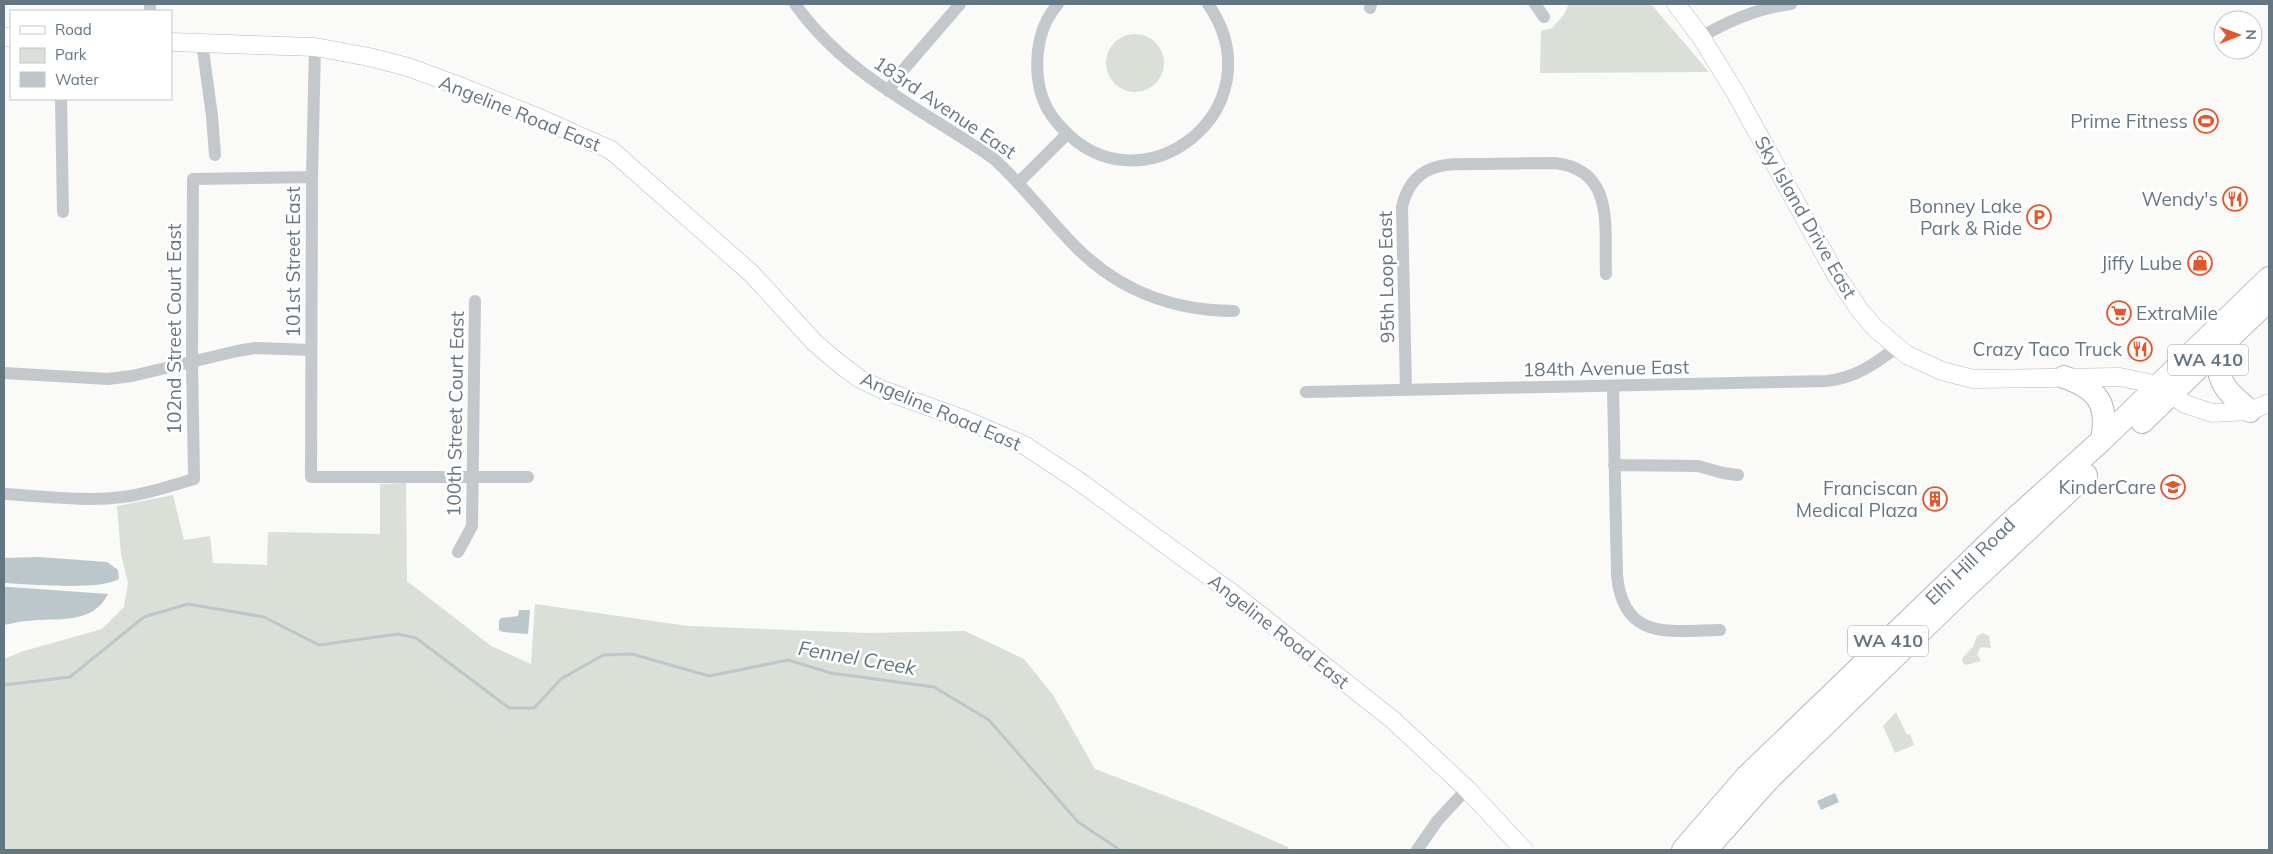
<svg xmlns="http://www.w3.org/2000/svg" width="2273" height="854" font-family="Mulish,sans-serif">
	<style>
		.green { fill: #dadfd7 }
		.water { fill: #bbc7cb }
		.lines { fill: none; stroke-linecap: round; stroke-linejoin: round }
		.stream { stroke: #bbc7cb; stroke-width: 3 }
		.secondary-casing { stroke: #b3babf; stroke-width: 19 }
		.highway-casing { stroke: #b4b9bd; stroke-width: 24 }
		.street { stroke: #c3c8cc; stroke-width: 12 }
		.secondary { stroke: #fff; stroke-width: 18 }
		.highway { stroke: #fff; stroke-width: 22 }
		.labels { text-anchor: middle; stroke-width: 5; stroke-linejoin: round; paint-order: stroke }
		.shield { fill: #fff; stroke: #939fa8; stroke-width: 1 }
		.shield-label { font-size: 18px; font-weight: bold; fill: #657683 }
		.street-label { font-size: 19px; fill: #657683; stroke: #fff }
		.poi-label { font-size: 19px; fill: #657683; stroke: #fff; text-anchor: end }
		.water-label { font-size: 20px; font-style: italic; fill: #60757c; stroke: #fff }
	</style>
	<rect width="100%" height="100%" fill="#fafaf8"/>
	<path class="green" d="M 1569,4 L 1651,4 L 1709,72 L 1540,73 L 1541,31 L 1552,28 L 1563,16 Z
		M1106 63a29 29 0 1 1 58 0a29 29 0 1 1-58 0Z
		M 406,483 L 407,581 L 491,646 L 531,664 L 535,604 L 688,626 L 867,633 L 965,631 L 1024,659 L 1053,695 L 1095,769 L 1200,809 L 1288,847 L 1289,850 L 4,850 L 4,659 L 24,651 L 102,629 L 124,607 L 128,583 L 121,554 L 117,506 L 173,495 L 184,540 L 210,536 L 213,563 L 267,565 L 268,532 L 380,534 L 380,484 Z
		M 1983,633 L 1989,636 L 1991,648 L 1981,647 L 1977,654 L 1981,661 L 1966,665 L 1962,662 L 1963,657 L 1973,647 L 1977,636 Z
		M 1896,712 L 1907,735 L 1910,734 L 1914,745 L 1895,753 L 1883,726 Z"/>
	<path class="water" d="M 39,557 L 107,562 L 118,570 L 119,579 C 99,591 29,584 4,583 L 4,558 Z
		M 4,587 L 10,587 L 108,594 C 92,626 56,617 27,621 C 19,621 11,624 4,625 Z
		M 519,610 L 530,610 L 528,634 L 503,632 L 499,630 L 499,621 L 501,618 L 518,616 Z
		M 1835,793 L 1839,802 L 1821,810 L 1817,801 Z"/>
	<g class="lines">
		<path class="stream" d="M 4,685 L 70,677 L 144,617 L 188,604 L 264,617 L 319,645 L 398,634 L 416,638 L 509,708 L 534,708 L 561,679 L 603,655 L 632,654 L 709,676 L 788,660 L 831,673 L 934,687 L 989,720 L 1078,822 L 1120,850"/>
		<g class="secondary-casing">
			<path id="secondary" d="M 1676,4 L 1701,37 L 1735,92 L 1836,275 L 1861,312 L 1876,329 L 1907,355 L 1942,371 L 1973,379 L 2120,377 L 2158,385 L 2185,404 L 2212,413 L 2250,411 L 2269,403
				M 4,37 L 11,37
				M 171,42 L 315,47 L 369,57 L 408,67 L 462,87 L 537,117 L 611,150 L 751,273 L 815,343 L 841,365 L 860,379 L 883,390 L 963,419 L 1024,445 L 1080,482 L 1236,596 L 1393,720 L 1467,789 L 1524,850"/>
		</g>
		<g class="highway-casing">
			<path id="highway" d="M 2219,349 C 2215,382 2226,391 2250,411
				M 2064,377 C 2098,389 2109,404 2102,440
				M 2142,422 L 2269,300
				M 1683,850 L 1746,777 L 2011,522 L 2102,440 L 2269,278
				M 1706,850 L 1768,780 L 1958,595 L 2086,475"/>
		</g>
		<path class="street" d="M 150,4 L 150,11
			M 795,4 C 847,77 923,109 994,159 C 1024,186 1047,218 1075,246 C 1118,290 1173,311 1234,311
			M 1058,4 C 1040,24 1035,52 1038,78 C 1040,97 1049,115 1062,128 C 1142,216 1280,108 1208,4
			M 1535,4 L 1544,17
			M 1370,8 L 1371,4
			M 1701,37 C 1730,20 1758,8 1791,4
			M 202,43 L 212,116 L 215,155
			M 315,47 L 312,177 L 311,477 L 528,477
			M 888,91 L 904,69 L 960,4
			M 61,99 L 63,212
			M 1018,183 L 1067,134
			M 4,373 L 108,379 L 132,376 L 237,351 L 256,348 L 311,350
			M 1613,387 L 1617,575 C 1623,641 1669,631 1720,630
			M 1406,390 L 1402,207 C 1413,159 1450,164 1489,164 C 1511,163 1533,163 1555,163 C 1616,170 1604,228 1606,274
			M 1306,392 L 1827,381 C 1855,378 1875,364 1897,347
			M 1614,465 L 1698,466 L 1723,473 L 1738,475
			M 4,494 C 43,496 84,502 123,497 C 147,494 170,486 194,479 L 192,362 L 193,179 L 312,177
			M 458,552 L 472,526 L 475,301
			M 1417,850 L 1438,820 L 1467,789"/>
		<use href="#secondary" class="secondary"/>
		<use href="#highway" class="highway"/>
	</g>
	<defs>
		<g id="stadium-ring" transform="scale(1.25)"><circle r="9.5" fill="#fff" stroke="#e4572e" stroke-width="1.5"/><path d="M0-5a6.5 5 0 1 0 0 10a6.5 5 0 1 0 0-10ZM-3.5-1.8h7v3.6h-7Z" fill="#e4572e"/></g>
		<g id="restaurant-ring" transform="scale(1.25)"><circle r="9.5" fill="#fff" stroke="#e4572e" stroke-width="1.5"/><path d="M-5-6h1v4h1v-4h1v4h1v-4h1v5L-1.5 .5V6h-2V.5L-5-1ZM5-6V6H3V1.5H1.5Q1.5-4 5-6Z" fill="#e4572e"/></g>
		<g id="parking-ring" transform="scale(1.25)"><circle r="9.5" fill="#fff" stroke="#e4572e" stroke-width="1.5"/><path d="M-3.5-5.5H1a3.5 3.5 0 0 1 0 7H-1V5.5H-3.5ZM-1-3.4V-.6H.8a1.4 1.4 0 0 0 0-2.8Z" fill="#e4572e"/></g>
		<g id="shop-ring" transform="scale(1.25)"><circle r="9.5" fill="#fff" stroke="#e4572e" stroke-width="1.5"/><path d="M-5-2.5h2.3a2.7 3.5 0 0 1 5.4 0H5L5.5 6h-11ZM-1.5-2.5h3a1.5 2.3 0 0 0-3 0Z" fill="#e4572e"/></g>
		<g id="supermarket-ring" transform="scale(1.25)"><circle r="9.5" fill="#fff" stroke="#e4572e" stroke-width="1.5"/><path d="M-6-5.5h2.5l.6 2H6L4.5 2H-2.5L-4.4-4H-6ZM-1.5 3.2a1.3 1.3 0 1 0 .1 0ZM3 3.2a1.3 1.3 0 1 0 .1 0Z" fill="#e4572e"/></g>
		<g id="school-ring" transform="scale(1.25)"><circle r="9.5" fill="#fff" stroke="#e4572e" stroke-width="1.5"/><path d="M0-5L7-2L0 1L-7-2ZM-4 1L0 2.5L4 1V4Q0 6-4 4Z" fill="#e4572e"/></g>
		<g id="building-ring" transform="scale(1.25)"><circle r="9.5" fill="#fff" stroke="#e4572e" stroke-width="1.5"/><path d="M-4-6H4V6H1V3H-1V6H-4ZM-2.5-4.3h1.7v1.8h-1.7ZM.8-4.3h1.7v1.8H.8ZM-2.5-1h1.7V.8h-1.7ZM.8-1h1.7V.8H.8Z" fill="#e4572e"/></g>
	</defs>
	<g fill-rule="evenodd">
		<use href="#stadium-ring" x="2206" y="121"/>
		<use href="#restaurant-ring" x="2235" y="199"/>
		<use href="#parking-ring" x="2039" y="217"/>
		<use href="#shop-ring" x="2200" y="263"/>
		<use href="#supermarket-ring" x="2119" y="313"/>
		<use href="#restaurant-ring" x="2140" y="349"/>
		<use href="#school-ring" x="2173" y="487"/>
		<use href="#building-ring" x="1935" y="499"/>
	</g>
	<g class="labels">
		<g class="shield">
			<rect x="2168" y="344.5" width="80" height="31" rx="4"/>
			<rect x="1848" y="625.5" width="80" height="31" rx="4"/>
		</g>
		<g class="shield-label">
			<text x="2208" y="366">WA 410</text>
			<text x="1888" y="647">WA 410</text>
		</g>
		<g class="street-label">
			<text transform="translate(945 107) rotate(34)" y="7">183rd Avenue East</text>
			<text transform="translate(520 113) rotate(22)" y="7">Angeline Road East</text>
			<text transform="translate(1806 217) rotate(60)" y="7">Sky Island Drive East</text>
			<text transform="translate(293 262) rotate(-90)" y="7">101st Street East</text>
			<text transform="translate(1386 277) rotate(-91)" y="7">95th Loop East</text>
			<text transform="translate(174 329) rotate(-90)" y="7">102nd Street Court East</text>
			<text transform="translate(1606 368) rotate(-1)" y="7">184th Avenue East</text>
			<text transform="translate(941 411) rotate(23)" y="7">Angeline Road East</text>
			<text transform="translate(455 414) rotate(-89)" y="7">100th Street Court East</text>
			<text transform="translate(1970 561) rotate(-44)" y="7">Elhi Hill Road</text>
			<text transform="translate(1279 631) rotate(38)" y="7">Angeline Road East</text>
		</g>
		<g class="poi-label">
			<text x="2188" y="128">Prime Fitness</text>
			<text x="2218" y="206">Wendy's</text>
			<text x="2022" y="213">Bonney Lake<tspan x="2022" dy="22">Park &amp; Ride</tspan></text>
			<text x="2182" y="270">Jiffy Lube</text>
			<text x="2136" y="320" text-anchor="start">ExtraMile</text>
			<text x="2122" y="356">Crazy Taco Truck</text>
			<text x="2156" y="494">KinderCare</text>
			<text x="1918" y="495">Franciscan<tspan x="1918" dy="22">Medical Plaza</tspan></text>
		</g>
		<g class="water-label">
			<text transform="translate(857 658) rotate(10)" y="7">Fennel Creek</text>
		</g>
	</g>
	<rect width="2273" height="854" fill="none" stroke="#657683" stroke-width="10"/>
	<rect x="10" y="10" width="162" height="90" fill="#ffffff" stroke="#c1c8cd"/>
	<rect x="20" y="26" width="25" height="8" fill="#ffffff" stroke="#c1c8cd"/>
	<text x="55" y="35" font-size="15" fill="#657683">Road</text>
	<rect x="20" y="48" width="25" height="15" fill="#dadfd7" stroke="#c1c8cd"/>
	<text x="55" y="60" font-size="15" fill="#657683">Park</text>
	<rect x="20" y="72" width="25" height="15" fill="#bbc7cb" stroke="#c1c8cd"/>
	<text x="55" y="85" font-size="15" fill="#657683">Water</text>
	<g transform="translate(2238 35) rotate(89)"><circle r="24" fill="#ffffff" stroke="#c1c8cd"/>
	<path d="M0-4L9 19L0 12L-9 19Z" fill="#e4572e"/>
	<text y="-8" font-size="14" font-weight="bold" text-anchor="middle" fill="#657683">N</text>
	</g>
</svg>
